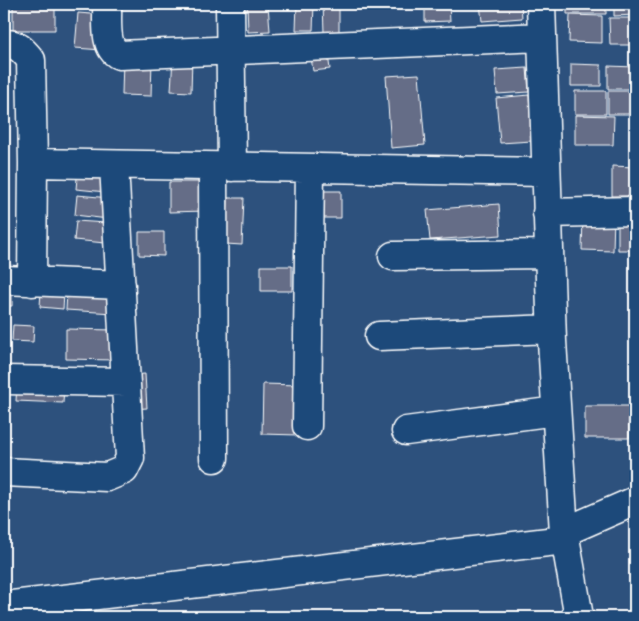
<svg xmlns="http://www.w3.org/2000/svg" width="639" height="621" font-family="'Comic Neue',sans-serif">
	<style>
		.building { fill: #656d87; stroke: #fff }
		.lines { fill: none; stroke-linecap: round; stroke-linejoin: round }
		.minor-casing { stroke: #fff; stroke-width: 31 }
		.minor { stroke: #1f4a7a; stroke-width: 28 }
	</style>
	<rect width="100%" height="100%" fill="#2d517d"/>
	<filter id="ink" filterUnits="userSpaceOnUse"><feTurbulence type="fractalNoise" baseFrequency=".02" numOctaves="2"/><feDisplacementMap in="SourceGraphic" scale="10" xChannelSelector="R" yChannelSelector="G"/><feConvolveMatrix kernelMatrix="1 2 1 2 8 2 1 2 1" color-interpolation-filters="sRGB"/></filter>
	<g filter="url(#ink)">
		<path class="building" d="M 13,4 L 55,4 L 55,30 L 13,30 Z
			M 247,4 L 268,4 L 270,31 L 248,32 Z
			M 297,4 L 314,4 L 313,30 L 296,30 Z
			M 323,4 L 339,4 L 339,32 L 324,32 Z
			M 425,4 L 449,4 L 450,21 L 425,22 Z
			M 480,4 L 521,4 L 522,18 L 482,21 Z
			M 567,4 L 606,4 L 606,14 L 567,14 Z
			M 614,4 L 635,4 L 635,15 L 614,16 Z
			M 78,13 L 104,15 L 102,50 L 75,48 Z
			M 570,15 L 602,16 L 602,43 L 569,42 Z
			M 609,18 L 635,18 L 635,45 L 610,45 Z
			M 9,48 L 9,77 L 4,77 L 4,49 Z
			M 328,55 L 330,69 L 313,71 L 311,57 Z
			M 173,57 L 192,58 L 191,92 L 171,91 Z
			M 123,58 L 152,59 L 151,96 L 122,95 Z
			M 571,64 L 601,65 L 601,86 L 571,86 Z
			M 608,66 L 635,67 L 635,89 L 608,89 Z
			M 527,68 L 529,92 L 497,94 L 495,70 Z
			M 419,74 L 425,145 L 391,148 L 386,76 Z
			M 575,91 L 606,91 L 606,114 L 575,114 Z
			M 608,91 L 635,91 L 635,114 L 608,114 Z
			M 529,95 L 532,141 L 500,143 L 496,98 Z
			M 4,97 L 7,97 L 9,151 L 4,151 Z
			M 575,115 L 614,116 L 613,145 L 575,145 Z
			M 612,166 L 635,167 L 635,196 L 612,196 Z
			M 78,167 L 109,171 L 106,192 L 76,189 Z
			M 169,182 L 206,182 L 206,211 L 169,212 Z
			M 322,191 L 341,191 L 341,218 L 322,218 Z
			M 77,195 L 110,198 L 108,219 L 75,215 Z
			M 228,198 L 244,198 L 242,245 L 226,244 Z
			M 499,204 L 501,235 L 430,240 L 427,210 Z
			M 583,215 L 614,215 L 613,251 L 582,250 Z
			M 618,216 L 635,216 L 635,250 L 618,250 Z
			M 76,221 L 106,223 L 105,243 L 74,240 Z
			M 4,227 L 6,227 L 7,266 L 4,266 Z
			M 139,232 L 164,232 L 164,256 L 139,255 Z
			M 261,266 L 292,266 L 292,291 L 261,291 Z
			M 4,289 L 12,289 L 12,306 L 4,306 Z
			M 41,291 L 64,293 L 63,309 L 40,307 Z
			M 67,293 L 114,296 L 113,313 L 66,310 Z
			M 13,325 L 34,326 L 33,342 L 12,341 Z
			M 66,329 L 114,330 L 114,360 L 66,359 Z
			M 145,374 L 147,408 L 132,409 L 130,375 Z
			M 17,384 L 64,386 L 63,403 L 16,401 Z
			M 263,384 L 299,385 L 298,435 L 262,434 Z
			M 585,406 L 629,406 L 629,438 L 585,438 Z"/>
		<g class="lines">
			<g class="minor-casing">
				<path id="minor" d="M 107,4 C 108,19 103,47 119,55 L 541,37
					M 230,4 L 232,167
					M 541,4 L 552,341 L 564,532 L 579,617
					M 4,44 C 17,43 23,50 31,60 L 33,163 L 32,282
					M 33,163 L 546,172
					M 213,167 L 214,458
					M 547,213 L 635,211
					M 393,256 L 548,254
					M 4,280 L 121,285
					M 379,336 L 551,329
					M 4,380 L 126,382
					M 307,426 L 310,168
					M 406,431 L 556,411
					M 4,472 L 107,477 L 124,470 L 130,458 L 114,165
					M 564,532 L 635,501
					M 4,606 L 565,540"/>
			</g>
			<use href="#minor" class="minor"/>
		</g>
	</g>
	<rect width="639" height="621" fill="none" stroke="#1f4a7a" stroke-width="20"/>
	<rect x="10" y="10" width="619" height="601" fill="none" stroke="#fff" stroke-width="2" filter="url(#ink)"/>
</svg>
